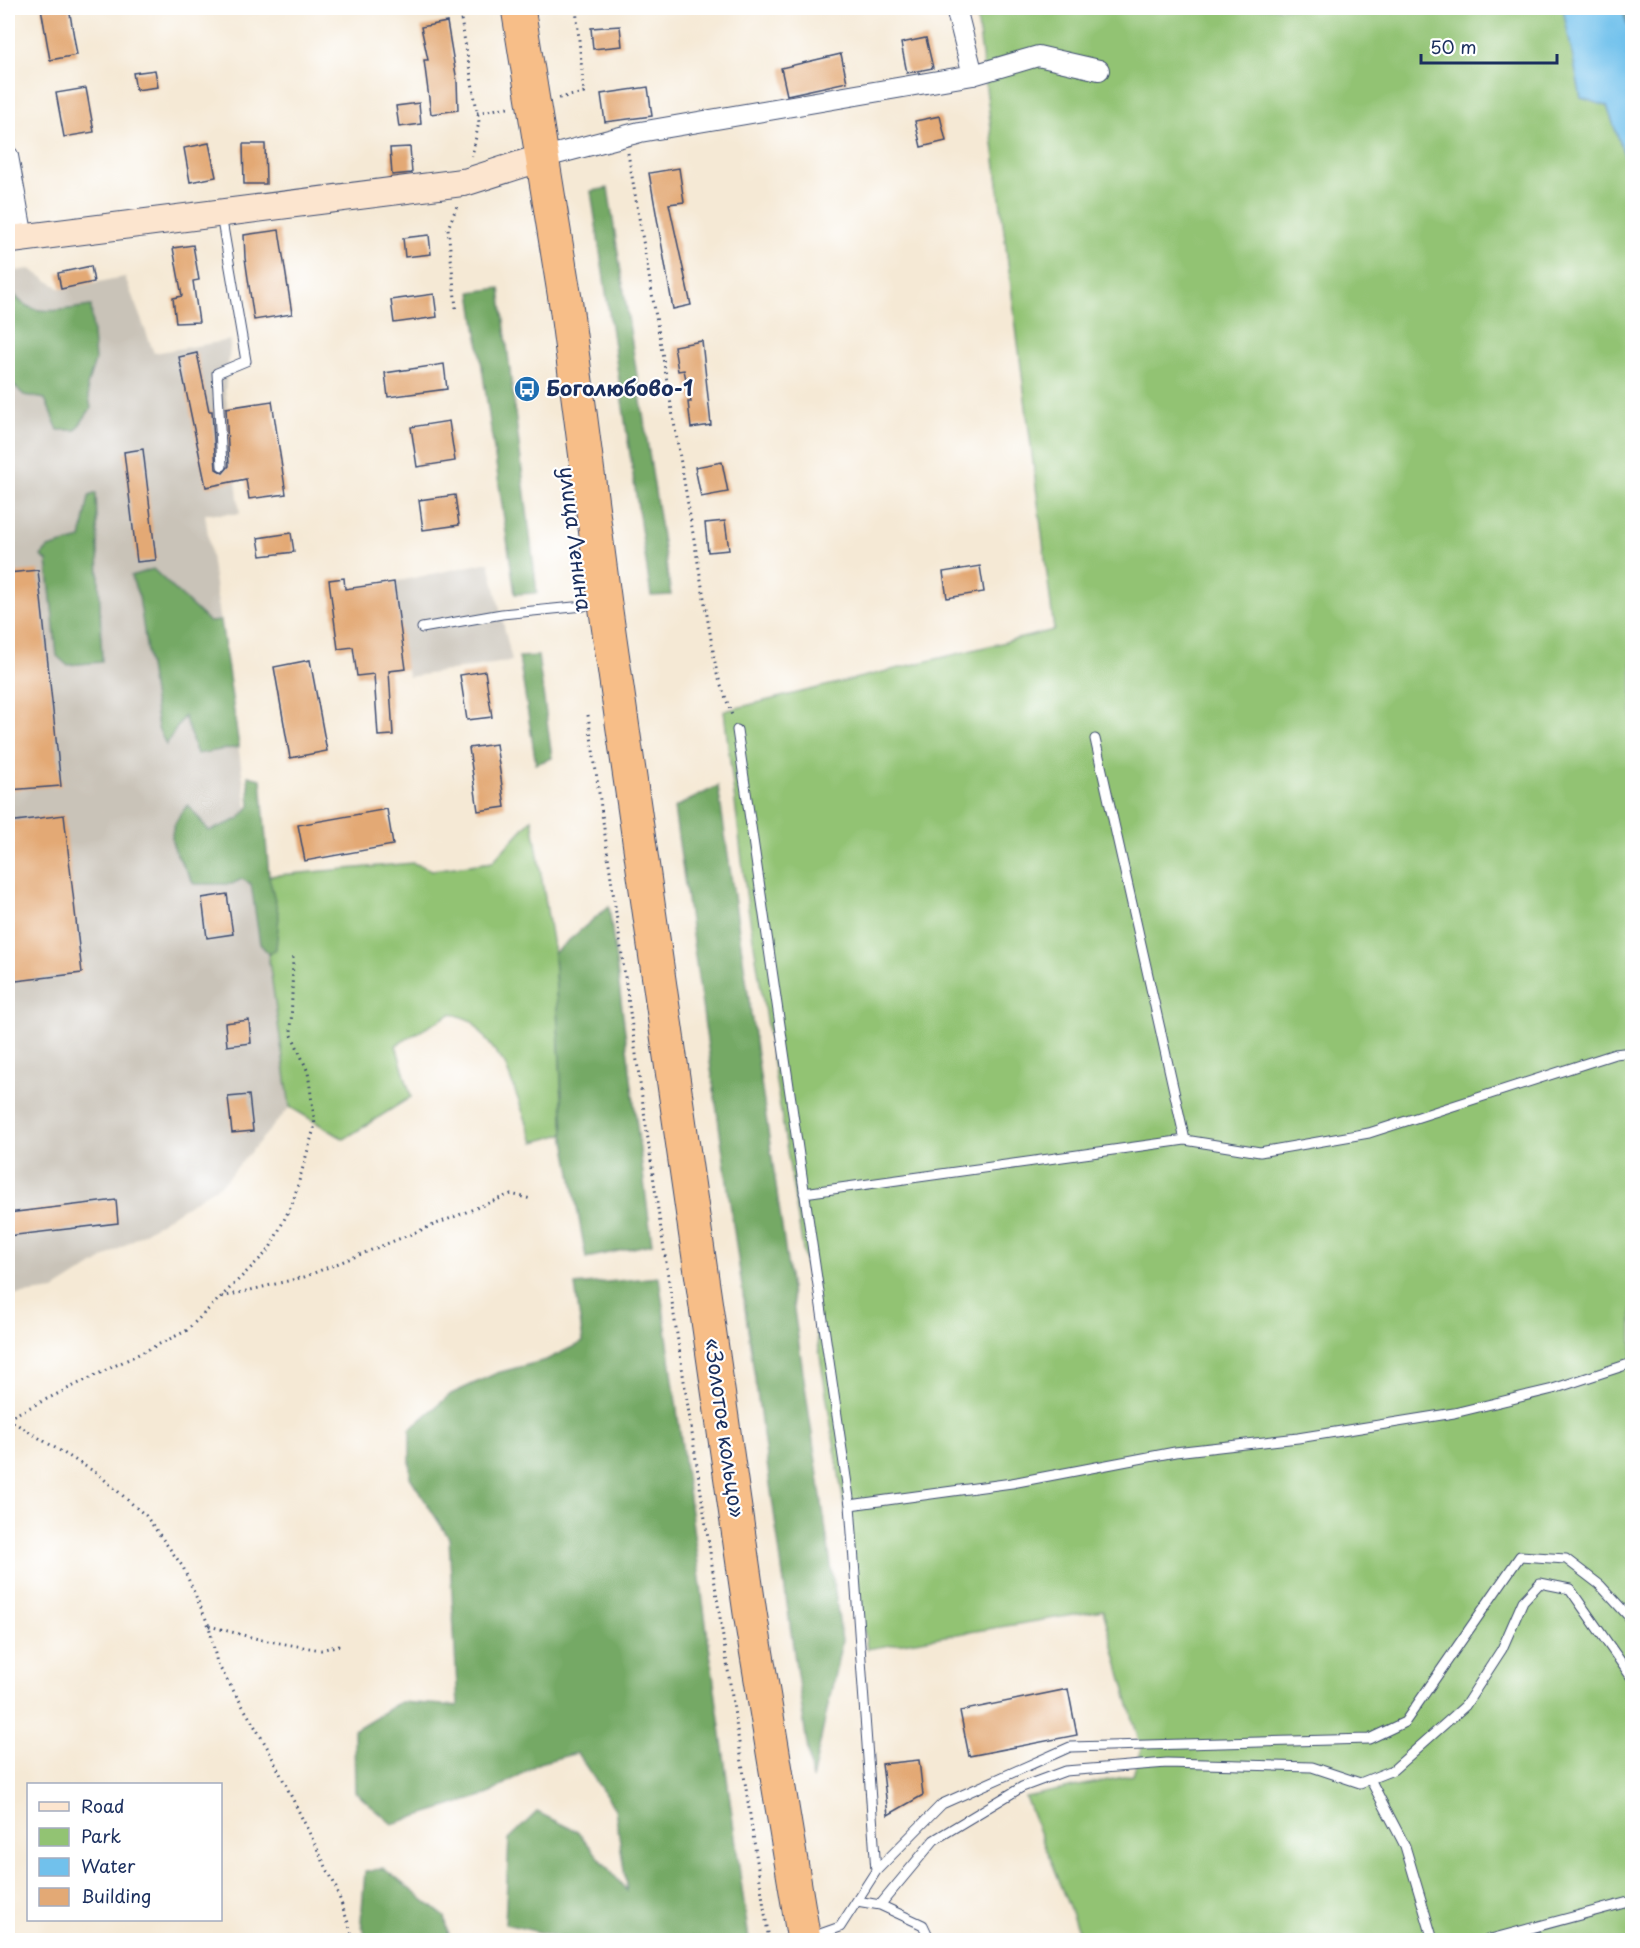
<svg xmlns="http://www.w3.org/2000/svg" width="1640" height="1948" font-family="'Playpen Sans',sans-serif">
	<style>
		.industrial { fill: #c9c3b8 }
		.green { fill: #92c373; stroke: #567968; stroke-width: 1.5 }
		.forest { fill: #75a965; stroke: #486c62; stroke-width: 1.5 }
		.water { fill: #71c1ec; stroke: #4678a5; stroke-width: 1.5 }
		.building { fill: #e3a975 }
		.lines { fill: none; stroke-linecap: round; stroke-linejoin: round }
		.lane-casing { stroke: #3c4b70; stroke-width: 11 }
		.street-casing { stroke: #3c4b70; stroke-width: 22 }
		.secondary-casing { stroke: #3c4b70; stroke-width: 29 }
		.highway-casing { stroke: #3c4b70; stroke-width: 35 }
		.path { stroke: #3c4b70; stroke-width: 3; stroke-dasharray: 1.5 4.5; stroke-linecap: butt }
		.lane { stroke: #fff; stroke-width: 9 }
		.street { stroke: #fff; stroke-width: 20 }
		.secondary { stroke: #fce5cf; stroke-width: 27 }
		.highway { stroke: #f7be88; stroke-width: 33 }
		.labels { text-anchor: middle; stroke-width: 4.5; stroke-linejoin: round; paint-order: stroke }
		.poi-label { font-size: 21px; font-weight: bold; fill: #1b2f5e; stroke: #fff; text-anchor: start }
		.street-label { font-size: 21px; fill: #1b2f5e; stroke: #fff }
	</style>
	<rect width="100%" height="100%" fill="#fff"/>
	<filter id="ink" filterUnits="userSpaceOnUse"><feTurbulence type="fractalNoise" baseFrequency=".0167" numOctaves="2"/><feDisplacementMap in="SourceGraphic" scale="12" xChannelSelector="R" yChannelSelector="G"/><feConvolveMatrix kernelMatrix="1 2 1 2 8 2 1 2 1" color-interpolation-filters="sRGB"/></filter>
	<filter id="wash" filterUnits="userSpaceOnUse"><feTurbulence type="fractalNoise" baseFrequency=".008" numOctaves="4" result="noise"/><feDisplacementMap in="SourceGraphic" scale="24" xChannelSelector="R" yChannelSelector="G"/><feGaussianBlur stdDeviation="1.35" result="paint"/><feColorMatrix in="noise" values="0 0 0 0 0 0 0 0 0 0 0 0 0 0 0 0 0 1.4 0 .05"/><feComposite in="paint" operator="in"/></filter>
	<g filter="url(#wash)">
		<rect width="100%" height="100%" fill="#f5e9d5"/>
		<path class="industrial" d="M 30,269 L 61,289 L 125,277 L 154,353 L 231,340 L 225,391 L 240,514 L 205,514 L 290,1107 L 223,1183 L 54,1290 L 8,1296 L 8,272 Z
			M 489,562 L 512,661 L 409,677 L 406,669 L 357,676 L 353,647 L 338,649 L 329,580 L 344,578 L 346,589 L 394,582 Z"/>
		<path class="green" d="M 976,8 L 1624,8 L 1632,36 L 1632,1940 L 1082,1940 L 1025,1797 L 1133,1775 L 1141,1749 L 1103,1610 L 867,1649 L 747,901 L 724,711 L 1054,630 Z
			M 532,819 L 554,953 L 564,1134 L 534,1142 L 505,1064 L 472,1021 L 452,1013 L 396,1045 L 411,1097 L 344,1139 L 290,1107 L 257,877 L 413,863 L 432,870 L 492,862 Z"/>
		<path class="forest" d="M 608,188 L 671,595 L 651,596 L 591,191 Z
			M 8,279 C 19,322 57,310 91,306 L 95,361 L 87,386 L 91,408 L 76,430 L 58,430 L 45,399 L 24,395 L 8,380 Z
			M 500,288 L 537,593 L 515,594 L 471,292 Z
			M 96,493 L 102,662 L 67,665 L 57,656 L 47,561 L 41,556 L 48,548 L 81,539 L 89,496 Z
			M 153,569 L 209,622 L 221,621 L 239,747 L 197,754 L 184,716 L 166,745 L 158,728 L 139,597 L 131,576 Z
			M 538,656 L 552,758 L 536,764 L 519,657 Z
			M 248,776 L 261,779 L 269,877 L 279,916 L 276,949 L 269,954 L 260,944 L 251,884 L 242,879 L 232,884 L 194,884 C 176,851 158,838 188,805 L 209,831 L 239,819 L 250,806 Z
			M 718,786 L 842,1641 L 812,1780 L 674,808 Z
			M 609,906 L 652,1244 L 586,1258 L 564,1134 L 554,953 Z
			M 659,1277 L 749,1940 L 573,1940 L 505,1924 L 509,1839 L 537,1812 L 578,1832 L 627,1891 L 615,1809 L 577,1753 L 539,1763 L 489,1794 L 392,1824 L 355,1792 L 354,1730 L 400,1702 L 458,1706 L 449,1538 L 410,1477 L 410,1429 L 451,1394 L 497,1373 L 546,1360 L 583,1342 L 575,1285 Z
			M 383,1868 L 445,1917 L 450,1940 L 366,1940 L 361,1921 L 365,1872 Z"/>
		<path class="water" d="M 1563,8 L 1621,8 L 1632,36 L 1632,177 L 1607,106 L 1581,98 Z"/>
		<g id="blocks">
			<path class="building" d="M 41,8 L 69,8 L 77,55 L 50,60 Z
				M 447,22 L 457,81 L 458,110 L 431,114 L 424,60 L 428,60 L 421,27 Z
				M 620,26 L 622,46 L 593,49 L 591,28 Z
				M 926,38 L 933,68 L 907,73 L 901,43 Z
				M 841,54 L 847,82 L 787,95 L 781,68 Z
				M 155,70 L 158,87 L 136,90 L 133,73 Z
				M 648,87 L 652,116 L 605,122 L 601,94 Z
				M 86,88 L 94,132 L 64,137 L 56,93 Z
				M 419,103 L 421,124 L 399,127 L 396,106 Z
				M 940,116 L 946,141 L 921,147 L 915,121 Z
				M 209,143 L 216,177 L 190,182 L 184,148 Z
				M 243,144 L 265,144 L 266,184 L 244,184 Z
				M 410,147 L 412,173 L 392,175 L 390,148 Z
				M 679,168 L 684,202 L 669,204 L 691,305 L 673,309 L 649,173 Z
				M 279,230 L 292,314 L 254,320 L 245,258 L 244,235 Z
				M 429,235 L 431,254 L 405,257 L 403,238 Z
				M 193,245 L 199,280 L 193,281 L 199,322 L 176,323 L 173,298 L 182,296 L 173,248 Z
				M 91,266 L 94,282 L 61,289 L 58,273 Z
				M 434,294 L 437,317 L 394,323 L 391,300 Z
				M 702,341 L 711,425 L 691,428 L 688,402 L 691,402 L 684,370 L 678,371 L 674,346 Z
				M 197,353 L 209,411 L 212,411 L 216,469 L 223,473 L 229,466 L 226,408 L 272,401 L 286,494 L 249,499 L 246,479 L 206,487 L 179,357 Z
				M 444,364 L 447,389 L 388,397 L 385,373 Z
				M 449,421 L 455,461 L 417,467 L 411,427 Z
				M 143,449 L 156,560 L 137,562 L 124,452 Z
				M 722,462 L 728,492 L 701,497 L 695,467 Z
				M 455,495 L 459,525 L 423,530 L 419,500 Z
				M 725,521 L 729,550 L 708,552 L 705,523 Z
				M 291,533 L 294,552 L 261,556 L 258,538 Z
				M 980,566 L 984,592 L 947,598 L 943,572 Z
				M 38,570 L 61,786 L 8,790 L 8,573 Z
				M 344,578 L 345,589 L 394,582 L 406,669 L 389,671 L 393,735 L 378,736 L 374,674 L 357,676 L 353,647 L 338,649 L 329,580 Z
				M 310,660 L 327,751 L 290,758 L 274,667 Z
				M 485,671 L 492,717 L 467,720 L 460,675 Z
				M 496,744 L 505,807 L 478,811 L 469,748 Z
				M 387,809 L 393,845 L 305,861 L 298,825 Z
				M 64,815 L 82,973 L 8,982 L 8,822 Z
				M 227,894 L 233,934 L 207,938 L 202,898 Z
				M 249,1020 L 251,1043 L 227,1046 L 225,1023 Z
				M 249,1095 L 253,1131 L 232,1133 L 228,1097 Z
				M 116,1200 L 118,1223 L 8,1236 L 8,1213 Z
				M 1068,1689 L 1077,1735 L 969,1756 L 960,1711 Z
				M 919,1760 L 923,1795 L 888,1815 L 882,1764 Z"/>
		</g>
	</g>
	<g filter="url(#ink)">
		<use href="#blocks" fill-opacity="0" stroke="#3c4b70" stroke-width="1.5"/>
		<g class="lines">
			<g class="lane-casing">
				<path id="lane" d="M 221,215 L 246,361 L 217,373 L 222,466
					M 422,628 L 502,614 L 584,606
					M 737,730 L 850,1505 L 876,1871
					M 1185,1140 L 1260,1152 L 1369,1133 L 1615,1054 L 1632,1052
					M 804,1193 L 1185,1140 L 1095,739
					M 850,1505 L 1012,1483 L 1175,1452 L 1298,1438 L 1454,1413 L 1553,1389 L 1632,1363
					M 1370,1779 L 1405,1846 L 1433,1940
					M 857,1901 L 880,1905 L 923,1925 L 930,1940
					M 880,1905 L 934,1840 L 1022,1787 L 1065,1771 L 1167,1763 L 1312,1767 L 1360,1783 L 1393,1770 L 1465,1706 L 1502,1649 L 1523,1601 L 1540,1583 L 1570,1589 L 1632,1678
					M 809,1938 L 840,1927 L 876,1871 L 942,1804 L 1070,1747 L 1369,1739 L 1405,1722 L 1520,1556 L 1566,1559 L 1600,1585 L 1632,1620
					M 1487,1940 L 1632,1901"/>
			</g>
			<g class="street-casing">
				<path id="street" d="M 956,8 L 973,75
					M 8,156 L 23,238
					M 541,158 L 640,132 L 973,75 L 1038,56 L 1099,70"/>
			</g>
			<g class="secondary-casing">
				<path id="secondary" d="M 8,240 L 466,182 L 541,158"/>
			</g>
			<g class="highway-casing">
				<path id="highway" d="M 518,8 L 566,305 L 605,604 L 750,1613 L 804,1940"/>
			</g>
			<path class="path" d="M 459,8 L 479,122 L 472,156
				M 559,98 L 584,93 L 576,8
				M 477,113 L 508,107
				M 628,153 L 717,674 L 733,718
				M 456,308 L 448,228 L 457,206
				M 588,715 L 657,1203 L 769,1940
				M 222,1297 L 304,1277 L 511,1194 L 531,1199
				M 8,1418 L 186,1331 L 269,1250 L 293,1202 L 315,1125 L 308,1072 L 291,1033 L 293,956
				M 8,1419 L 98,1474 L 146,1516 L 183,1567 L 209,1626 L 217,1663 L 267,1747 L 335,1885 L 354,1940
				M 209,1626 L 262,1640 L 321,1650 L 343,1644"/>
			<use href="#lane" class="lane"/>
			<use href="#street" class="street"/>
			<use href="#secondary" class="secondary"/>
			<use href="#highway" class="highway"/>
		</g>
	</g>
	<defs>
		<g id="bus-disc" transform="scale(1.35)"><circle r="9.5" fill="#1f6fb2" stroke="#fff"/><path d="M-5-6H5V4H4V6H2V4H-2V6H-4V4H-5ZM-3.5-4V0h7V-4ZM-3.5 1.2v1.5H-2V1.2ZM2 1.2v1.5H3.5V1.2Z" fill="#fff"/></g>
	</defs>
	<g fill-rule="evenodd">
		<use href="#bus-disc" x="527" y="389"/>
	</g>
	<g class="labels">
		<g class="poi-label">
			<text x="546" y="396">Боголюбово-1</text>
		</g>
		<g class="street-label">
			<text transform="translate(575 539) rotate(83)" y="7">улица Ленина</text>
			<text transform="translate(724 1428) rotate(82)" y="7">«Золотое кольцо»</text>
		</g>
	</g>
	<rect width="1640" height="1948" fill="none" stroke="#fff" stroke-width="30"/>
	<rect x="27" y="1783" width="195" height="138" fill="#ffffff" stroke="#a4acbf" stroke-width="1.5"/>
	<rect x="39" y="1802" width="30" height="9" fill="#fce5cf" stroke="#a4acbf" stroke-width="1.5"/>
	<text x="81" y="1813" font-size="18" fill="#1b2f5e">Road</text>
	<rect x="39" y="1828" width="30" height="18" fill="#92c373" stroke="#a4acbf" stroke-width="1.5"/>
	<text x="81" y="1843" font-size="18" fill="#1b2f5e">Park</text>
	<rect x="39" y="1858" width="30" height="18" fill="#71c1ec" stroke="#a4acbf" stroke-width="1.5"/>
	<text x="81" y="1873" font-size="18" fill="#1b2f5e">Water</text>
	<rect x="39" y="1888" width="30" height="18" fill="#e3a975" stroke="#a4acbf" stroke-width="1.5"/>
	<text x="81" y="1903" font-size="18" fill="#1b2f5e">Building</text>
	<path d="M1421 54v9h136v-9" fill="none" stroke="#1b2f5e" stroke-width="3"/>
	<text x="1430" y="54" font-size="18" fill="#1b2f5e" stroke="#ffffff" stroke-width="4.5" paint-order="stroke">50 m</text>
</svg>
